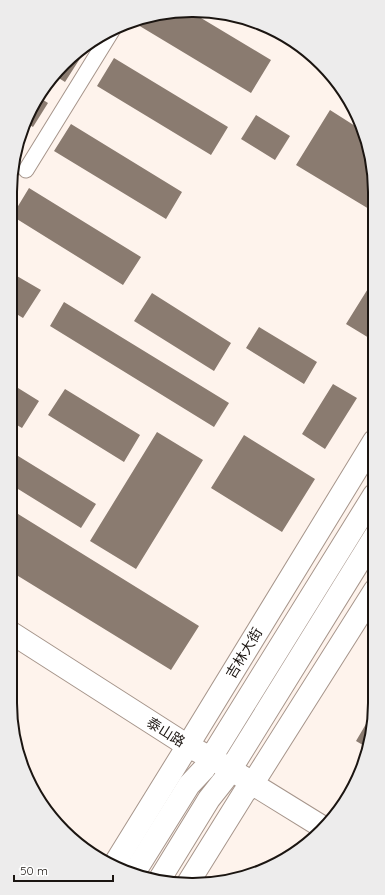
<svg xmlns="http://www.w3.org/2000/svg" width="385" height="895" font-family="Quicksand,'Noto Sans SC',sans-serif">
	<style>
		.building { fill: #8a7b70 }
		.lines { fill: none; stroke-linecap: round; stroke-linejoin: round }
		.street-casing { stroke: #a6958b; stroke-width: 17 }
		.secondary-casing { stroke: #a6958b; stroke-width: 24 }
		.primary-casing { stroke: #a6958b; stroke-width: 24 }
		.street { stroke: #fff; stroke-width: 15 }
		.secondary { stroke: #fff; stroke-width: 22 }
		.primary { stroke: #fff; stroke-width: 22 }
		.labels { text-anchor: middle; stroke-width: 4; stroke-linejoin: round; paint-order: stroke }
		.street-label { font-size: 14px; fill: #1b1511; stroke: #fff }
		.rim { fill: none; stroke: #1b1511; stroke-width: 2 }
	</style>
	<rect width="100%" height="100%" fill="#fef3ec"/>
	<path class="building" d="M 181,10 L 191,12 L 271,60 L 251,93 L 138,25 L 140,21 Z
		M 77,55 L 81,57 L 65,82 L 54,75 L 55,72 Z
		M 114,58 L 228,127 L 211,155 L 97,86 Z
		M 40,98 L 48,103 L 33,127 L 26,123 Z
		M 330,110 L 363,131 L 373,168 L 374,212 L 296,165 Z
		M 256,115 L 290,136 L 275,160 L 241,139 Z
		M 71,124 L 182,192 L 166,219 L 54,151 Z
		M 29,188 L 141,257 L 123,285 L 12,216 Z
		M 10,272 L 41,290 L 23,318 L 10,310 Z
		M 374,279 L 374,341 L 346,324 Z
		M 152,293 L 231,343 L 214,371 L 134,321 Z
		M 64,302 L 229,403 L 214,427 L 50,326 Z
		M 259,327 L 317,362 L 304,384 L 246,348 Z
		M 10,383 L 39,401 L 22,428 L 10,421 Z
		M 333,384 L 357,398 L 325,449 L 302,434 Z
		M 65,389 L 140,435 L 124,462 L 48,415 Z
		M 157,432 L 203,460 L 136,569 L 90,541 Z
		M 244,435 L 315,479 L 282,532 L 211,488 Z
		M 10,451 L 96,504 L 81,528 L 10,484 Z
		M 10,509 L 199,626 L 171,670 L 10,571 Z
		M 373,712 L 373,713 L 368,748 L 356,741 Z"/>
	<g class="lines">
		<g class="street-casing">
			<path id="street" d="M 26,170 L 113,29"/>
		</g>
		<g class="secondary-casing">
			<path id="secondary" d="M 10,632 L 188,746 L 211,758 L 253,783 L 256,786 L 324,828
				M 114,865 L 182,755 L 374,441
				M 188,883 L 244,793 L 253,783 L 375,590"/>
		</g>
		<g class="primary-casing">
			<path id="primary" d="M 134,873 L 189,785 L 204,769 L 374,495
				M 158,882 L 209,799 L 224,780 L 375,536"/>
		</g>
		<use href="#street" class="street"/>
		<use href="#secondary" class="secondary"/>
		<use href="#primary" class="primary"/>
	</g>
	<g class="labels">
		<g class="street-label">
			<text transform="translate(244 653) rotate(-59)" y="5">吉林大街</text>
			<text transform="translate(166 732) rotate(32)" y="5">泰山路</text>
		</g>
	</g>
	<path d="M0 0H385V895H0ZM192 17H193A175 175 0 0 1 368 192V703A175 175 0 0 1 193 878H192A175 175 0 0 1 17 703V192A175 175 0 0 1 192 17Z" fill="#edecec" fill-rule="evenodd"/>
	<path class="rim" d="M192 17H193A175 175 0 0 1 368 192V703A175 175 0 0 1 193 878H192A175 175 0 0 1 17 703V192A175 175 0 0 1 192 17Z"/>
	<path d="M14 875v6h99v-6" fill="none" stroke="#1b1511" stroke-width="2"/>
	<text x="20" y="875" font-size="12" fill="#1b1511" stroke="#ffffff" stroke-width="3" paint-order="stroke">50 m</text>
</svg>
